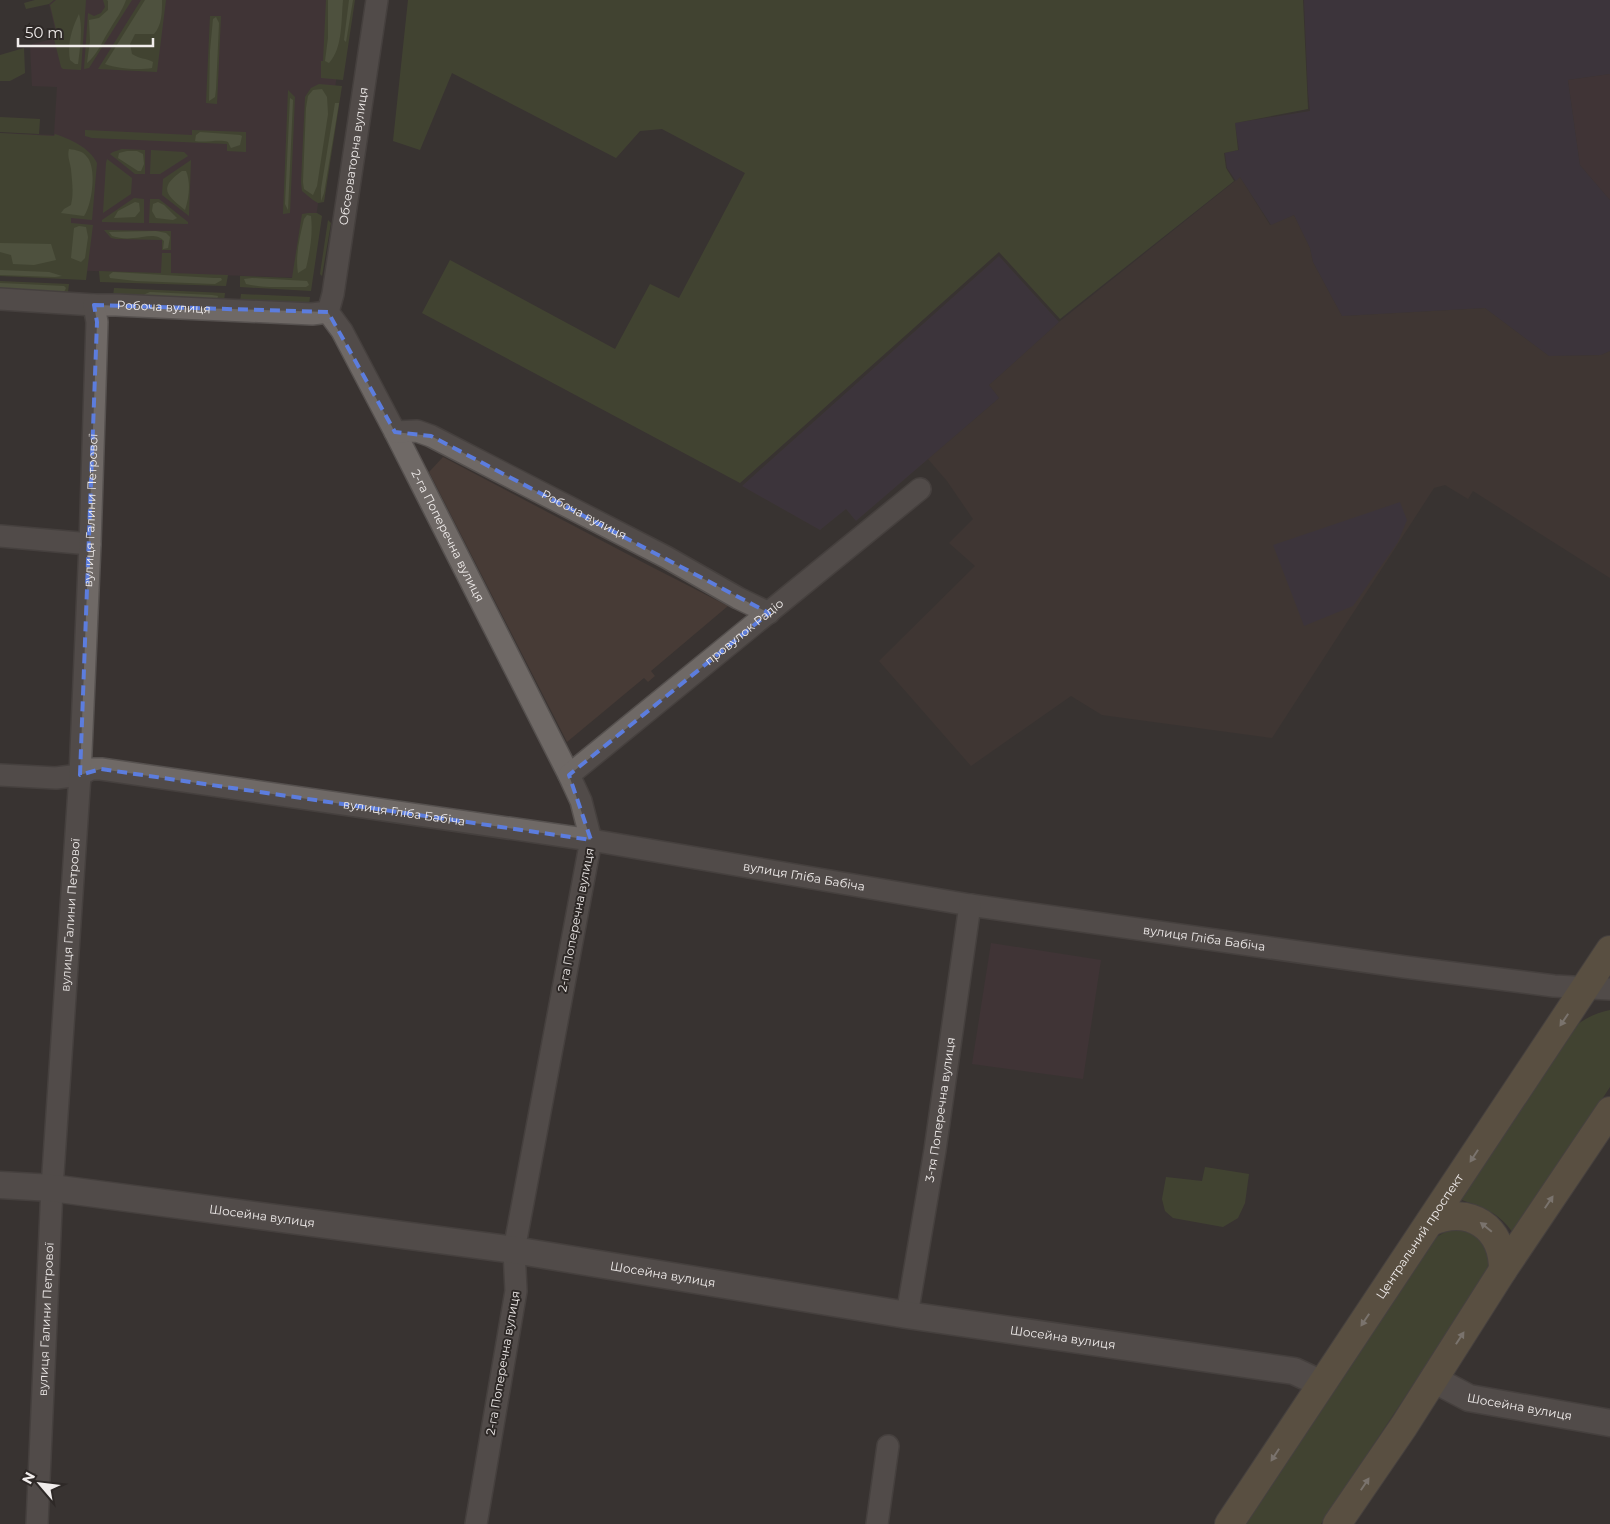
<svg xmlns="http://www.w3.org/2000/svg" width="1610" height="1524" font-family="Montserrat,sans-serif">
	<style>
		.built { fill: #473b36 }
		.industrial { fill: #423747 }
		.education { fill: #49363d }
		.green { fill: #4c5832 }
		.forest { fill: #69764e }
		.lines { fill: none; stroke-linecap: round; stroke-linejoin: round }
		.minor-casing { stroke: #56514f; stroke-width: 24 }
		.tertiary-casing { stroke: #56514f; stroke-width: 29 }
		.secondary-casing { stroke: #56514f; stroke-width: 30 }
		.minor { stroke: #6f6966; stroke-width: 21 }
		.tertiary { stroke: #6f6966; stroke-width: 26 }
		.secondary { stroke: #807255; stroke-width: 28 }
		.oneway { fill: #c9c1b6 }
		.marked { fill: none; stroke: #5c7dde; stroke-width: 4; stroke-dasharray: 10 6; stroke-linejoin: round }
		.labels { text-anchor: middle; stroke-width: 4; stroke-linejoin: round; paint-order: stroke }
		.street-label { font-size: 12px; fill: #f0eceb; stroke: #2e2927 }
	</style>
	<rect width="100%" height="100%" fill="#393331"/>
	<path class="built" d="M 1240,177 L 1270,225 L 1294,215 L 1310,248 L 1313,262 L 1342,316 L 1485,308 L 1549,356 L 1601,355 L 1610,351 L 1610,578 L 1473,491 L 1468,499 L 1445,485 L 1434,488 L 1272,738 L 1102,715 L 1071,696 L 971,766 L 879,661 L 975,566 L 949,543 L 973,519 L 947,481 L 928,459 L 999,398 L 989,385 L 1059,322 Z
		M 443,457 L 648,565 L 728,606 L 651,671 L 655,676 L 648,682 L 644,678 L 567,742 L 429,472 Z"/>
	<path class="industrial" d="M 1304,0 L 1610,0 L 1610,74 L 1568,80 L 1580,165 L 1610,200 L 1610,351 L 1601,355 L 1549,356 L 1485,308 L 1342,316 L 1313,262 L 1310,248 L 1294,215 L 1271,225 L 1240,177 L 1236,181 L 1227,168 L 1225,153 L 1239,150 L 1235,123 L 1310,111 L 1308,92 Z
		M 999,256 L 1059,322 L 989,385 L 999,398 L 856,521 L 846,509 L 820,530 L 742,486 Z
		M 1400,502 L 1407,520 L 1398,542 L 1353,606 L 1304,626 L 1273,545 Z"/>
	<path class="education" d="M 54,0 L 348,0 L 307,278 L 0,268 L 0,133 L 54,135 L 57,87 L 32,86 L 30,46 L 32,45 L 32,44 L 57,38 L 49,4 Z
		M 1610,74 L 1610,200 L 1580,165 L 1568,80 Z
		M 991,943 L 1101,960 L 1083,1079 L 972,1064 Z"/>
	<path class="green" d="M 35,0 L 54,0 L 49,4 L 26,9 L 24,3 Z
		M 56,0 L 86,0 L 81,70 L 63,69 L 61,67 L 54,39 L 58,38 L 50,5 Z
		M 103,0 L 132,0 L 89,68 L 84,69 L 88,13 L 94,16 L 101,13 L 105,7 Z
		M 141,0 L 166,0 L 157,72 L 98,69 Z
		M 326,0 L 355,0 L 343,80 L 321,78 L 321,61 L 323,61 Z
		M 408,0 L 1303,0 L 1308,109 L 1235,123 L 1238,150 L 1224,153 L 1226,168 L 1234,181 L 1060,319 L 999,252 L 740,483 L 422,313 L 450,260 L 615,349 L 650,284 L 679,298 L 745,173 L 662,129 L 640,131 L 616,158 L 452,73 L 420,150 L 393,141 Z
		M 210,16 L 221,16 L 217,104 L 206,103 Z
		M 24,48 L 25,73 L 10,81 L 0,81 L 0,55 Z
		M 319,84 L 342,86 L 324,202 L 318,203 L 313,200 L 302,191 L 301,182 L 305,97 L 311,88 Z
		M 288,90 L 295,97 L 290,213 L 283,214 Z
		M 0,117 L 40,119 L 39,134 L 0,132 Z
		M 85,130 L 192,135 L 192,130 L 246,132 L 246,152 L 227,151 L 227,144 L 92,138 L 85,136 Z
		M 0,133 L 54,136 L 55,134 C 70,139 89,147 97,163 L 92,220 L 71,218 L 71,223 L 93,225 L 86,280 L 0,276 Z
		M 122,149 L 145,150 L 145,174 L 135,174 L 110,154 L 113,152 Z
		M 151,150 L 184,152 L 188,156 L 160,174 L 150,174 Z
		M 107,159 L 132,178 L 131,194 L 103,213 L 106,163 Z
		M 191,160 L 189,216 L 162,195 L 163,179 Z
		M 134,198 L 144,199 L 144,223 L 102,222 L 102,220 Z
		M 150,199 L 159,199 L 188,222 L 188,224 L 149,223 Z
		M 309,213 L 317,213 L 322,216 L 311,291 L 240,287 L 240,276 L 292,278 L 302,214 Z
		M 328,220 L 331,223 L 322,276 L 320,274 Z
		M 104,230 L 171,231 L 171,250 L 162,250 L 162,240 L 116,239 L 111,238 Z
		M 162,253 L 171,253 L 171,273 L 228,275 L 226,286 L 100,282 L 99,271 L 161,273 Z
		M 0,281 L 69,284 L 68,292 L 65,294 L 0,291 Z
		M 114,288 L 225,293 L 224,301 L 113,297 Z
		M 241,294 L 310,297 L 309,305 L 240,302 Z
		M 1610,1010 L 1610,1087 L 1513,1233 C 1499,1212 1482,1207 1459,1199 L 1572,1029 C 1583,1019 1595,1013 1610,1010 Z
		M 1205,1167 L 1249,1174 L 1245,1203 L 1238,1218 L 1223,1227 L 1173,1218 L 1165,1211 L 1162,1199 L 1166,1177 L 1202,1181 Z
		M 1458,1229 C 1482,1233 1495,1253 1485,1276 L 1321,1524 L 1246,1524 L 1250,1514 L 1433,1239 L 1447,1231 Z"/>
	<path class="forest" d="M 107,0 L 126,0 C 122,11 116,19 110,29 C 102,41 98,54 87,63 L 90,41 L 89,20 L 99,18 L 108,10 L 108,1 Z
		M 145,0 L 162,0 C 162,12 162,25 154,34 L 135,34 L 130,44 L 132,54 C 139,59 146,58 153,62 L 152,68 C 138,70 119,69 105,64 Z
		M 328,0 L 343,0 C 341,20 343,48 329,63 L 325,61 L 328,38 Z
		M 349,0 L 353,0 L 346,42 L 344,40 Z
		M 79,14 C 83,29 80,48 78,64 L 75,64 L 70,60 C 67,44 72,28 79,14 Z
		M 216,17 L 219,23 L 216,89 L 215,97 L 209,101 L 210,51 L 213,19 Z
		M 322,89 L 327,97 L 328,114 L 317,186 L 313,195 L 304,189 L 303,182 L 306,108 L 308,96 L 313,90 Z
		M 290,98 L 293,100 L 288,210 L 285,204 Z
		M 335,103 L 339,103 L 324,193 L 321,201 L 321,189 Z
		M 200,132 L 240,135 L 242,136 L 240,145 L 231,148 L 228,142 C 220,139 205,143 195,141 L 196,135 Z
		M 69,149 C 76,150 83,151 87,157 C 97,168 92,205 84,216 L 61,213 L 64,209 L 71,205 C 74,193 72,181 71,169 C 70,161 67,157 69,149 Z
		M 127,151 L 137,151 L 143,154 L 144,164 L 141,171 L 138,171 L 118,158 L 119,153 Z
		M 182,171 L 186,171 C 191,183 189,198 185,210 C 166,195 158,188 182,171 Z
		M 135,202 L 139,203 L 140,211 L 135,217 L 114,218 L 118,211 Z
		M 158,202 L 164,205 L 177,218 L 173,220 L 156,218 L 152,211 L 153,204 Z
		M 307,215 L 311,216 C 313,234 310,251 306,268 L 298,273 C 295,256 300,236 304,219 Z
		M 79,226 L 86,227 L 88,237 L 85,258 L 81,262 L 71,258 L 74,228 Z
		M 156,231 L 166,233 L 170,237 L 168,248 L 163,249 L 164,241 C 156,232 143,238 133,238 C 126,239 119,238 112,236 L 109,232 Z
		M 0,243 L 51,244 L 56,260 L 34,265 L 13,264 L 11,255 L 0,252 Z
		M 0,270 L 49,272 L 62,276 L 55,277 L 0,275 Z
		M 113,272 L 214,278 L 221,278 L 222,280 L 215,284 L 136,281 L 110,278 L 109,275 Z
		M 252,278 L 307,281 L 309,285 L 306,287 C 286,287 265,288 246,284 L 244,279 Z
		M 0,283 L 64,286 L 66,288 L 64,292 L 0,289 Z
		M 150,292 L 212,295 L 218,296 L 217,300 L 143,295 Z"/>
	<g class="lines">
		<g class="minor-casing">
			<g id="minor">
				<path id="s1" d="M 0,299 L 94,305 L 116,305 L 312,314 L 328,312"/>
				<path id="s2" d="M 328,312 L 342,331 L 395,432 L 569,775 L 581,801 L 591,840 L 514,1250 L 516,1291 L 476,1524"/>
				<path id="s3" d="M 328,312 L 333,294 L 377,0"/>
				<path id="s4" d="M 395,432 L 417,431 L 431,436 L 666,557 L 738,598 L 769,613"/>
				<path d="M 0,536 L 90,544"/>
				<path id="s5" d="M 0,775 L 56,778 L 80,775 L 91,769 L 101,769 L 591,840 L 970,905 L 1405,967 L 1554,986 L 1610,989"/>
				<path id="s6" d="M 569,775 L 920,489"/>
				<path id="s7" d="M 907,1315 L 935,1150 L 970,905"/>
				<path id="s8" d="M 37,1524 L 52,1188 L 80,775 L 90,544 L 97,322 L 94,305"/>
				<path d="M 877,1524 L 888,1446"/>
			</g>
		</g>
		<g class="tertiary-casing">
			<g id="tertiary">
				<path id="s9" d="M 0,1185 L 52,1188 L 514,1250 L 907,1315 L 1294,1371 L 1322,1384"/>
				<path id="s10" d="M 1433,1379 L 1469,1398 L 1610,1423"/>
			</g>
		</g>
		<g class="secondary-casing">
			<g id="secondary">
				<path d="M 1430,1222 C 1470,1205 1503,1227 1503,1270"/>
				<path id="s11" d="M 1229,1524 L 1610,950"/>
				<path d="M 1337,1524 L 1404,1426 L 1503,1270 L 1610,1111"/>
			</g>
		</g>
		<use href="#minor" class="minor"/>
		<use href="#tertiary" class="tertiary"/>
		<use href="#secondary" class="secondary"/>
	</g>
	<defs><path id="oneway-solid" d="M-6-.8H1V-3.2L6.5 0L1 3.2V.8H-6Z" transform="scale(1.25)"/></defs>
	<g class="oneway">
		<use href="#oneway-solid" transform="translate(1564 1020) rotate(124)"/>
		<use href="#oneway-solid" transform="translate(1474 1156) rotate(123)"/>
		<use href="#oneway-solid" transform="translate(1549 1202) rotate(-56)"/>
		<use href="#oneway-solid" transform="translate(1486 1227) rotate(-141)"/>
		<use href="#oneway-solid" transform="translate(1365 1320) rotate(124)"/>
		<use href="#oneway-solid" transform="translate(1460 1338) rotate(-57)"/>
		<use href="#oneway-solid" transform="translate(1275 1455) rotate(123)"/>
		<use href="#oneway-solid" transform="translate(1365 1484) rotate(-56)"/>
	</g>
	<path d="M0 0H1610V1524H0ZM 94,305 L 328,312 L 395,432 L 431,436 L 769,613 L 569,775 L 591,840 L 101,769 L 80,775 L 97,322 Z" fill="#393331" fill-opacity=".55" fill-rule="evenodd"/>
	<path class="marked" d="M 94,305 L 328,312 L 395,432 L 431,436 L 769,613 L 569,775 L 591,840 L 101,769 L 80,775 L 97,322 Z"/>
	<g class="labels">
		<g class="street-label">
			<text dy="4" stroke="none"><textPath href="#s3" startOffset="158">Обсерваторна вулиця</textPath></text>
			<text dy="4" stroke="none"><textPath href="#s1" startOffset="164">Робоча вулиця</textPath></text>
			<text dy="4" stroke="none"><textPath href="#s8" startOffset="1015">вулиця Галини Петрової</textPath></text>
			<text dy="4" stroke="none"><textPath href="#s4" startOffset="209">Робоча вулиця</textPath></text>
			<text dy="4" stroke="none"><textPath href="#s2" startOffset="254">2-га Поперечна вулиця</textPath></text>
			<text dy="4" stroke="none"><textPath href="#s6" startOffset="226">провулок Радіо</textPath></text>
			<text dy="4" stroke="none"><textPath href="#s5" startOffset="409">вулиця Гліба Бабіча</textPath></text>
			<text dy="4" stroke="none"><textPath href="#s5" startOffset="814">вулиця Гліба Бабіча</textPath></text>
			<text dy="4" stroke="none"><textPath href="#s8" startOffset="610">вулиця Галини Петрової</textPath></text>
			<text transform="translate(576 920) rotate(-79)" y="4">2-га Поперечна вулиця</text>
			<text dy="4" stroke="none"><textPath href="#s5" startOffset="1219">вулиця Гліба Бабіча</textPath></text>
			<text dy="4" stroke="none"><textPath href="#s7" startOffset="208">3-тя Поперечна вулиця</textPath></text>
			<text dy="4" stroke="none"><textPath href="#s9" startOffset="264">Шосейна вулиця</textPath></text>
			<text dy="4" stroke="none"><textPath href="#s11" startOffset="345">Центральний проспект</textPath></text>
			<text dy="4" stroke="none"><textPath href="#s9" startOffset="669">Шосейна вулиця</textPath></text>
			<text dy="4" stroke="none"><textPath href="#s8" startOffset="205">вулиця Галини Петрової</textPath></text>
			<text dy="4" stroke="none"><textPath href="#s9" startOffset="1074">Шосейна вулиця</textPath></text>
			<text transform="translate(503 1363) rotate(-80)" y="4">2-га Поперечна вулиця</text>
			<text dy="4" stroke="none"><textPath href="#s10" startOffset="92">Шосейна вулиця</textPath></text>
		</g>
	</g>
	<g transform="translate(40 1484) rotate(298)" stroke="#2e2927" stroke-width="4" paint-order="stroke">
	<path d="M0-4L9 19L0 12L-9 19Z" fill="#f0eceb"/>
	<text y="-8" font-size="14" font-weight="bold" text-anchor="middle" fill="#f0eceb">N</text>
	</g>
	<path d="M18 38v8h135v-8" fill="none" stroke="#f0eceb" stroke-width="2.5"/>
	<text x="25" y="38" font-size="15" fill="#f0eceb" stroke="#2e2927" stroke-width="4" paint-order="stroke">50 m</text>
</svg>
